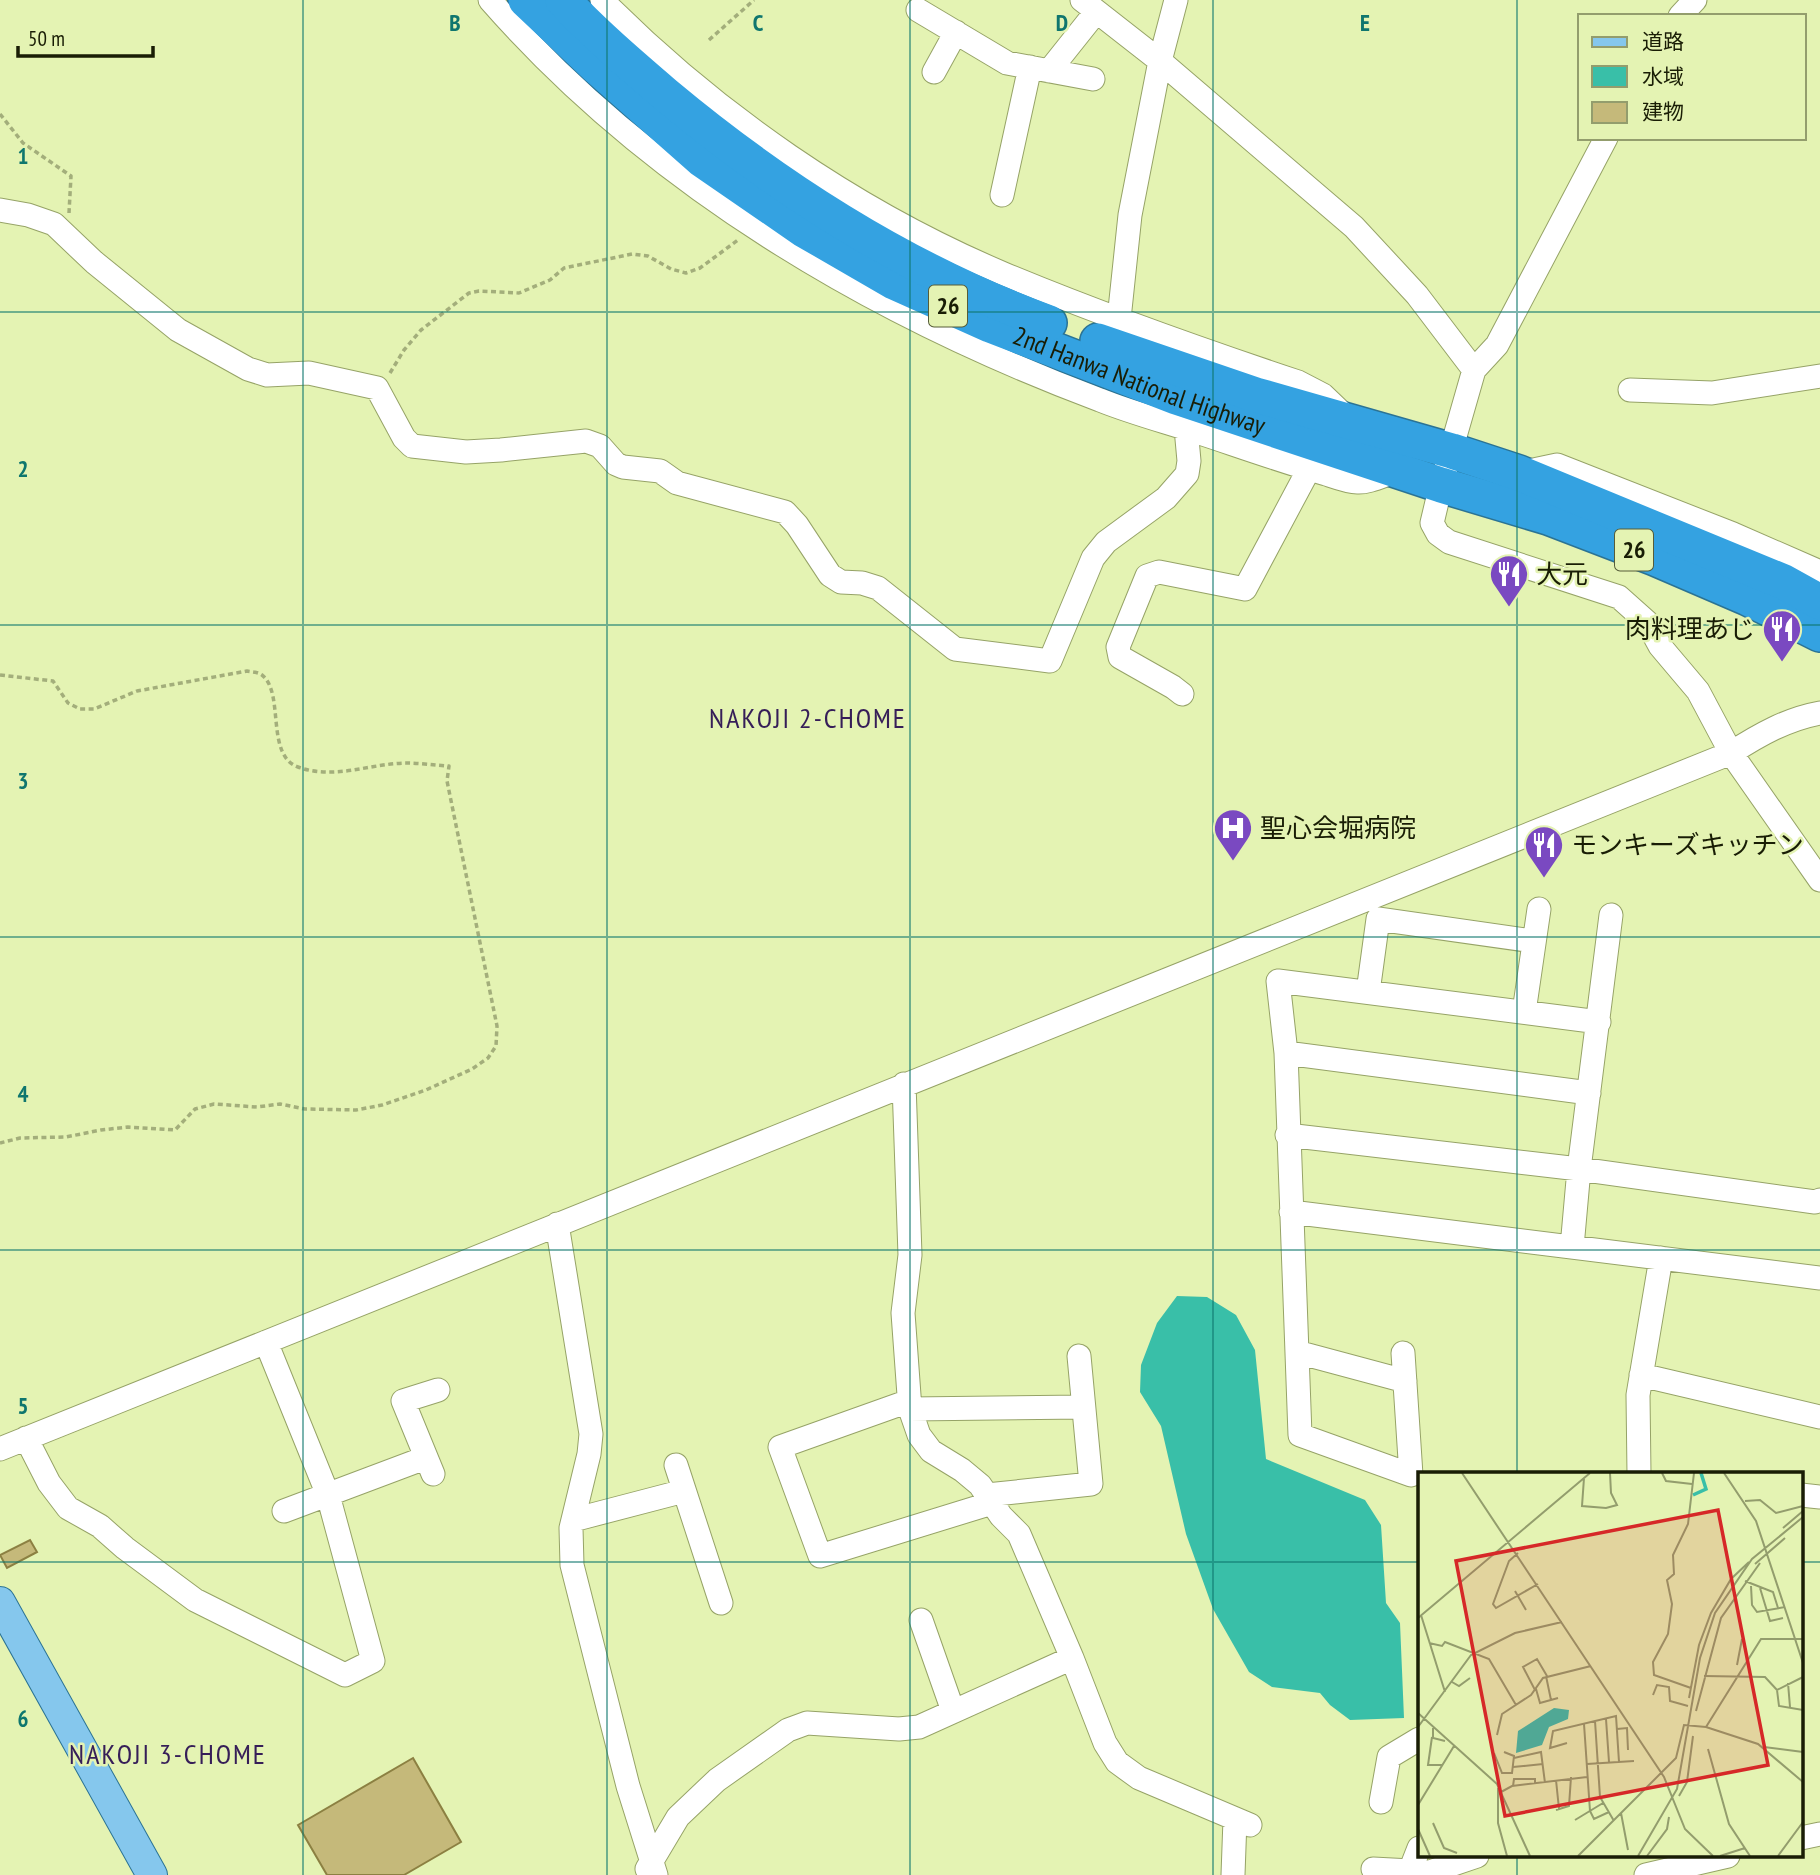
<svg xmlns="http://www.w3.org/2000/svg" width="1820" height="1875" font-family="'PT Sans Narrow','Noto Sans JP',sans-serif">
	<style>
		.water { fill: #39bfa8 }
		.building { fill: #c5b97a; stroke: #8c8042; stroke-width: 2 }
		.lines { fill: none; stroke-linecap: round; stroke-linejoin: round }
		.minor-casing { stroke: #96a367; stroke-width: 25 }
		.major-casing { stroke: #2b7394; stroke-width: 32 }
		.highway-casing { stroke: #2b7394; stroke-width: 38 }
		.path { stroke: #a3ae7b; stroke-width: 3.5; stroke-dasharray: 5 3.5; stroke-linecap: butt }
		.minor { stroke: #fff; stroke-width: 23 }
		.major { stroke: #85c7ed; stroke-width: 30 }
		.highway { stroke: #34a2e1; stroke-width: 35 }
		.grid { fill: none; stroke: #0f766e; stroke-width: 2; stroke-opacity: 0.55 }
		.labels { text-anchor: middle; stroke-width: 5; stroke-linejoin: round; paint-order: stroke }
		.shield { fill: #e4f3b3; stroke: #565d39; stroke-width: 2 }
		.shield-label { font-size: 24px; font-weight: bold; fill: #191d05 }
		.street-label { font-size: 26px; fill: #191d05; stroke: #e4f3b3 }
		.poi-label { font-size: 26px; fill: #191d05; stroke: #e4f3b3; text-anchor: start }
		.neighbourhood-label { font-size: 28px; letter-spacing: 2px; fill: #361e58; stroke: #e4f3b3 }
		.inset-river { fill: none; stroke: #39bfa8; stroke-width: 3.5 }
		.inset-road { fill: none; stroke: #939d6d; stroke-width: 2 }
		.view { fill: #d62828; fill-opacity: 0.15; stroke: #d62828; stroke-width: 3.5 }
		.inset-edge { fill: none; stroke: #191d05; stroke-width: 3.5 }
		.grid-label { font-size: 23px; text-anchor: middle; font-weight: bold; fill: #0f766e; stroke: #e4f3b3; stroke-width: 5; stroke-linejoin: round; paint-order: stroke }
	</style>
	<rect width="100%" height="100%" fill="#e4f3b3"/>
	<path class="water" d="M 1177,1296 L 1207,1297 L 1236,1315 L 1255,1350 L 1266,1459 L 1365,1500 L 1381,1525 L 1386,1603 L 1400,1623 L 1404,1718 L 1350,1720 L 1330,1705 L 1320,1693 L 1272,1687 L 1249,1672 L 1213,1609 L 1186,1534 L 1161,1426 L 1140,1392 L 1141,1365 L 1157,1323 Z"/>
	<path class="building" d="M 30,1540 L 37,1552 L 7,1568 L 0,1555 Z
		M 413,1758 L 461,1842 L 404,1875 L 327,1875 L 298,1825 Z"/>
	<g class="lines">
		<g class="minor-casing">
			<path id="minor" d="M 490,0 C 652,185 871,314 1100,400 C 1132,413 1167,422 1200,433 C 1242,447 1284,462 1326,474 C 1335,477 1348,482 1357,482 C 1369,483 1386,474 1398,471
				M 602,0 C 715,114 855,211 1004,274 C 1100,314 1199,349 1298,382 L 1323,395 L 1345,416
				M 1082,0 L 1160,61 L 1354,227 L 1417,295 L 1474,370
				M 918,10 L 1007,63 L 1093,79
				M 1680,16 L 1695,0
				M 1049,71 L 1096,12
				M 934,72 L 956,32
				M 1606,138 L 1497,345 L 1474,370 L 1441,485 L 1432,523 L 1438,534 L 1449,542 L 1619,597 L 1647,622 L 1660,646 L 1698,691 L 1731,753 L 1820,880
				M 1002,195 L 1030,67
				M 0,210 L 28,215 L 54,224 L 94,262 L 178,330 L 248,369 L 267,375 L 309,373 L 377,388 L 404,438 L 412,446 L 466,452 L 501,450 L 586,441 L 600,446 L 616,464 L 623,467 L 660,471 L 677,483 L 785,512 L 797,525 L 830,575 L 841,582 L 862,583 L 878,588 L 955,649 L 1050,661 L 1093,558 L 1106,542 L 1166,498 L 1187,474 L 1189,461 L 1186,428
				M 1119,319 L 1130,215 L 1160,61 L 1176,0
				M 1630,390 L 1712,393 L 1820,376
				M 1519,473 L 1557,465 L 1733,534 L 1820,572
				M 1182,694 L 1173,687 L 1120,657 L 1118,647 L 1147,576 L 1159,572 L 1245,589 L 1309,469
				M 1368,992 L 1378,919 L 1533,941
				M 1524,1012 L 1539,909
				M 1286,1053 L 1589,1093
				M 904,1084 L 910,1255 L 903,1313 L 910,1409 L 919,1435 L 931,1451 L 962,1470 L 980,1485 L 1001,1516 L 1019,1534 L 1072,1658 L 1105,1743 L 1117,1762 L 1139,1778 L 1250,1825
				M 1287,1135 L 1579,1169 L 1815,1202 L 1820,1200
				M 1291,1212 L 1820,1278
				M 557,1224 L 591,1434 L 589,1454 L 571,1528 L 572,1565 L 628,1786 L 656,1875
				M 1572,1247 L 1579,1169 L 1611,915
				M 1297,1352 L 1405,1381
				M 1403,1353 L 1411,1475 L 1300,1435 L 1286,1053 L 1278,981 L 1599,1022
				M 1641,1375 L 1820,1417
				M 909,1401 L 780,1447 L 820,1556 L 992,1503
				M 910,1409 L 1083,1407
				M 26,1438 L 49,1483 L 68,1508 L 100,1526 L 125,1548 L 195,1600 L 345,1675 L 373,1661 L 328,1495 L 266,1342
				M 0,1449 L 1731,753 C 1759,735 1787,719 1820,713
				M 676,1465 L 721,1603
				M 433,1474 L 403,1401 L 438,1390
				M 1639,1474 L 1638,1395 L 1661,1258
				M 987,1495 L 1091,1484 L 1079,1356
				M 1801,1495 L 1820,1497
				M 284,1511 L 425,1458
				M 573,1520 L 684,1491
				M 921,1620 L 953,1711
				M 1381,1802 L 1389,1757 L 1419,1739
				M 1801,1838 L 1820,1834
				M 647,1869 L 678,1817 L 717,1780 L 788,1730 L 807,1723 L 899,1729 L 919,1727 L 1072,1658
				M 1373,1869 L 1430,1872 L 1477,1856
				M 1410,1871 L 1419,1848
				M 1233,1875 L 1235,1819
				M 1646,1875 L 1728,1856"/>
		</g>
		<g class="major-casing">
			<path id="major" d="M 0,1602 L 152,1875"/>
		</g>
		<g class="highway-casing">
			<g id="highway">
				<path id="s1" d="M 526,0 L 598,68 L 701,159 L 804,230 L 894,282 L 990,325 L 1176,397 L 1441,485 L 1548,517 L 1655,558 L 1748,598 L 1820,634"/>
				<path d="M 563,0 C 595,34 630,64 665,94 C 780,190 908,271 1049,323"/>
				<path d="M 1098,341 L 1256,395 L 1452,451 L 1519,473 L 1784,582 L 1820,602"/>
			</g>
		</g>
		<path class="path" d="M 709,40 L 754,0
			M 0,114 L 23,143 L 71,176 L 69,213
			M 390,373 L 404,350 L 421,330 L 469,293 L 479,291 L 519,293 L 550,280 L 564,268 L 632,254 L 648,256 L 671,269 L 686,273 L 700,268 L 738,240
			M 0,675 L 53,681 L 68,703 L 80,709 L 94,709 L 137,691 L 247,671 C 252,672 258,672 262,675 C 285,693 265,755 298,767 C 333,780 369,764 405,763 C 419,763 434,765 449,766 L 447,781 L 497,1026 L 496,1046 L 488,1058 L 472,1069 L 426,1090 L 382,1105 L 356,1110 L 305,1109 L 280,1104 L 257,1107 L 214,1104 L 195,1109 L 175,1130 L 128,1127 L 101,1130 L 66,1137 L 20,1138 L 0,1143"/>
		<use href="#minor" class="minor"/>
		<use href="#major" class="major"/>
		<use href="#highway" class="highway"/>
	</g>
	<path class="grid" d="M 303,0 L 303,1875M 607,0 L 607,1875M 910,0 L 910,1875M 1213,0 L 1213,1875M 1517,0 L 1517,1474M 0,312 L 1820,312M 0,625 L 1820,625M 0,937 L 1820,937M 0,1250 L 1820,1250M 0,1562 L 1419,1562M 1801,1562 L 1820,1562M 1517,1856 L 1517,1875"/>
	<defs>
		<g id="restaurant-pin" transform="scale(2.0125)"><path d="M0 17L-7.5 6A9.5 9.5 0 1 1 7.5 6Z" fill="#7a49c1" stroke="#e4f3b3"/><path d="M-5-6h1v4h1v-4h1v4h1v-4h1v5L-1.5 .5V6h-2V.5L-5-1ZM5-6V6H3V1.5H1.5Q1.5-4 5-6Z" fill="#fff"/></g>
		<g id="hospital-pin" transform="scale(2.0125)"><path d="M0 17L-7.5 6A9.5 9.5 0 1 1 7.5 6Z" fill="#7a49c1" stroke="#e4f3b3"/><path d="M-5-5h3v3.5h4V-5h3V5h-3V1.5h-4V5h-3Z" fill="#fff"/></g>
	</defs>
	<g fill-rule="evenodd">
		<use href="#restaurant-pin" x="1509" y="574"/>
		<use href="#restaurant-pin" x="1782" y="629"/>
		<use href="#hospital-pin" x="1233" y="828"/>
		<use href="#restaurant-pin" x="1544" y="845"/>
	</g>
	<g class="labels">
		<g class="shield">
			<rect x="929" y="285.5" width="38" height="41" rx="5"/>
			<rect x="1615" y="529.5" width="38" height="41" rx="5"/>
		</g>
		<g class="shield-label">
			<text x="948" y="314">26</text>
			<text x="1634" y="558">26</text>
		</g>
		<g class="street-label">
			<text dy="9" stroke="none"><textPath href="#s1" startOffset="730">2nd Hanwa National Highway</textPath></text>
		</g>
		<g class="poi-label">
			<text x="1536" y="583">大元</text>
			<text x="1755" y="638" text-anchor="end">肉料理あじ</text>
			<text x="1260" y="837">聖心会堀病院</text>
			<text x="1571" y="854">モンキーズキッチン</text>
		</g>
		<g class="neighbourhood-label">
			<text x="808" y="728">NAKOJI 2-CHOME</text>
			<text x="168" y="1764">NAKOJI 3-CHOME</text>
		</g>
	</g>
	<g transform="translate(1418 1472)">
		<rect width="385" height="385" fill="#e4f3b3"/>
		<path d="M 136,236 L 151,238 L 150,247 L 131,255 L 124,273 L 98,281 L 100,259 Z" fill="#39bfa8"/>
		<path class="inset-river" d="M 275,23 L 288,17 L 283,1"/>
		<path class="inset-road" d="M 44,1 L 246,305 L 267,357 L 295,384M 244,1 L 248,9 L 274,12M 306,1 L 338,49 L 385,191M 166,6 L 164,34 L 188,36 L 199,33 L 193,21 L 192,1M 327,29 L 342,28 L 358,41 L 385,34M 365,56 L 385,39M 100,81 L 91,89 L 75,132 L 78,136 L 120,112M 337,92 L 367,66M 327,109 L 355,120 L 360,136M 333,114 L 334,133 L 339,140 L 367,135M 342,116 L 352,149 L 365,146M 97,119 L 108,138M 3,143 L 27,220M 0,146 L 172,1M 11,171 L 24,174 L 27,170 L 71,187 L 98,233M 319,193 L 324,167M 128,204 L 133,228M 286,204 L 347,205 L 359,218 L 385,205M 34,210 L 41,214 L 52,206M 370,211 L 372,235M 273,216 L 236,203 L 235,190 L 250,162 L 254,132 L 249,108 L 256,102 L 255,83 L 270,52 L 276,1M 118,217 L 122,231 L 140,226M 117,218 L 105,195 L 119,187 L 129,204M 359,218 L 361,234 L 385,238M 235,223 L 239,213 L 251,215 L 252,229 L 270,234M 271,226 L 281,173 L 293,141 L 313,107 L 331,90M 278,239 L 303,146 L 342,91M 0,241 L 79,312 L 112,384M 188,247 L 191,290M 177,249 L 182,325 L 196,349M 166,252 L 172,339 L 176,347 L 191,340M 0,255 L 53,183 L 97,161 L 144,150M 288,255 L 343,167 L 385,167M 15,256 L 15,266 L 27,269M 199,257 L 209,256 L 210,278M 79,263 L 84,242 L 113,223 L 125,206 L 173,194M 14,265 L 10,293 L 24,293M 149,271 L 132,276 L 135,259 L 198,244 L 201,290M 346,275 L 385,280M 290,277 L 311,352 L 332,384M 76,281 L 84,301 L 94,301 L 96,284 L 86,280M 96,286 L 123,280 L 127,311M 169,292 L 216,289M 95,295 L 125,292M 138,308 L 141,337M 95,314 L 96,307 L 117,307 L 117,313M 80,316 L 80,351 L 89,384M 83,320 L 94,314 L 169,305M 261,324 L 269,310 L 275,264M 0,333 L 36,274M 138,338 L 151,334 L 153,305M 203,341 L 210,378M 157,348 L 185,331M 15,351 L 26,376 L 39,381M 0,357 L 12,384M 160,384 L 258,286 L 266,253 L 288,255 L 340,272 L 385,310M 220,384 L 259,317 L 282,186 L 297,141 L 334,87 L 385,45M 229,384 L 249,357 L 251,345M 302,384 L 327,376M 360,384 L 385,350"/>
		<path class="view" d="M 300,38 L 350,293 L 87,344 L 38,89 Z"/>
		<rect width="385" height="385" class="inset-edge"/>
	</g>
	<g class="grid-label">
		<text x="455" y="31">B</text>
		<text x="758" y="31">C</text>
		<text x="1062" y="31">D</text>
		<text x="1365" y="31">E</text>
		<text x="23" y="164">1</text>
		<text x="23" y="477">2</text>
		<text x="23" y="789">3</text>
		<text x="23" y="1102">4</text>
		<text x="23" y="1414">5</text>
		<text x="23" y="1727">6</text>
	</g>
	<rect x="1578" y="14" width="228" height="126" fill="#e4f3b3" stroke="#939d6d" stroke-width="2"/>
	<rect x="1592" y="37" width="35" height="10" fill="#85c7ed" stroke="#939d6d" stroke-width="2"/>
	<text x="1642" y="49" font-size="21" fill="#191d05">道路</text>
	<rect x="1592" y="66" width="35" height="21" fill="#39bfa8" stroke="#939d6d" stroke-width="2"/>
	<text x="1642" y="84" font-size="21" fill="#191d05">水域</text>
	<rect x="1592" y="102" width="35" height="21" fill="#c5b97a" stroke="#939d6d" stroke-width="2"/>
	<text x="1642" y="119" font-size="21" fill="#191d05">建物</text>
	<path d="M18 46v10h135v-10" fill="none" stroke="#191d05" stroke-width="3.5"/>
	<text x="28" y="46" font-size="21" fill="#191d05" stroke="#e4f3b3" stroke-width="5" paint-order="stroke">50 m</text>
</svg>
